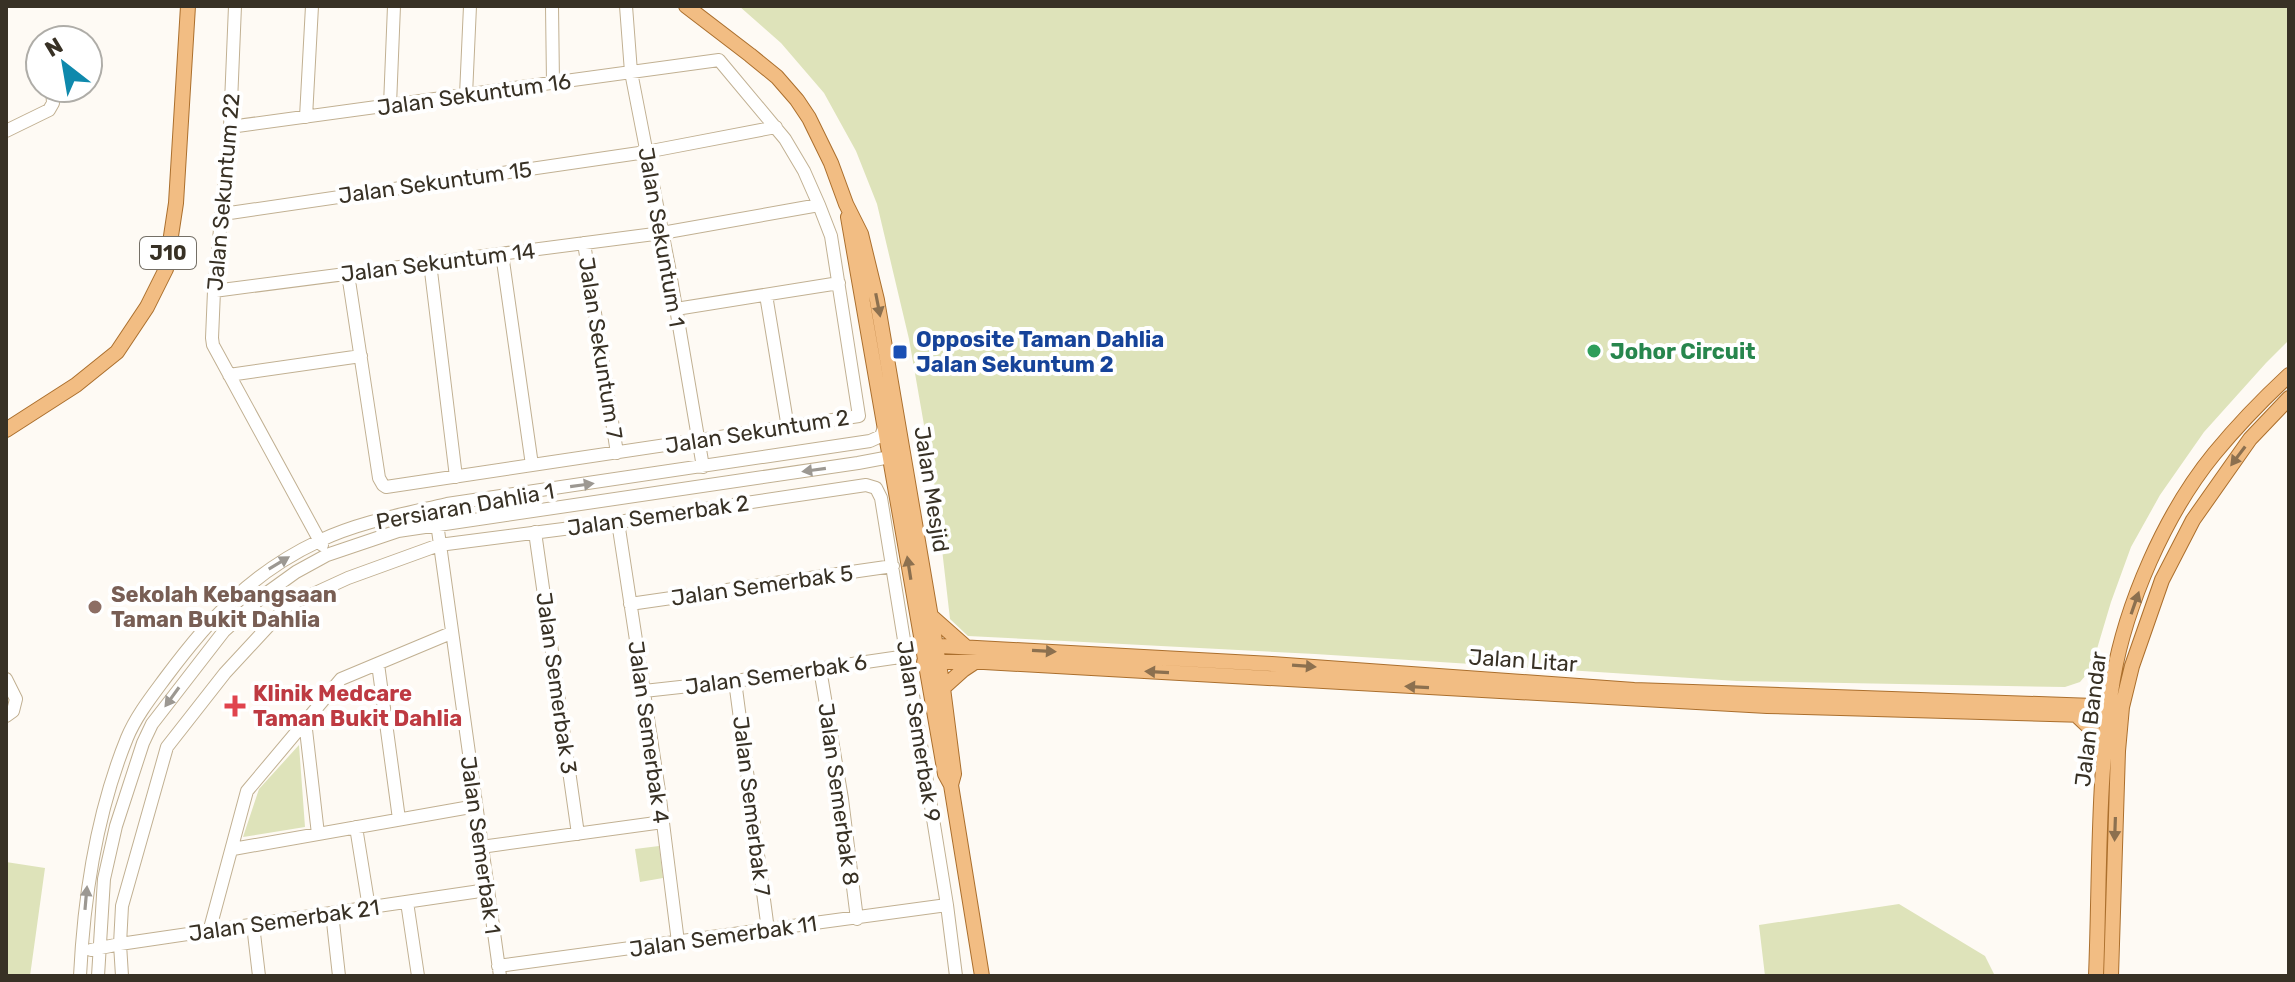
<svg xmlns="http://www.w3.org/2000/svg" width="2295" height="982" font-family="Rubik,sans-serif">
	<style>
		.green { fill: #dee3ba }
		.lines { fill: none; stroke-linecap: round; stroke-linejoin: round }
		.minor-casing { stroke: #c1b092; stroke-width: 14 }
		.major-casing { stroke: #ab6f2d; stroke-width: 16 }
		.minor { stroke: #fff; stroke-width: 12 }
		.major { stroke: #f2bd83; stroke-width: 14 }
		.oneway { fill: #8c704f }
		.oneway2 { fill: #9c9892 }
		.leisure-dot { fill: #2e9e5b; stroke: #fff; stroke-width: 3 }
		.transit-dot { fill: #1a4fb4; stroke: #fff; stroke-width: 3 }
		.education-dot { fill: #8d6e63; stroke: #fff; stroke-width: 3 }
		.health-dot { fill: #e0444e; stroke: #fff; stroke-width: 3 }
		.labels { text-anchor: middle; stroke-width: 8; stroke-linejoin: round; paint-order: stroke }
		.shield { fill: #fff; stroke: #746f66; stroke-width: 2 }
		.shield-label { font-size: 20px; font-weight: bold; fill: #383125 }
		.street-label { font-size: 22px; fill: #383125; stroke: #fff }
		.transit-label { font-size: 22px; font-weight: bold; fill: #164399; stroke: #fff; text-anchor: start }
		.leisure-label { font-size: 22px; font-weight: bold; fill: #27864d; stroke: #fff; text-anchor: start }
		.education-label { font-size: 22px; font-weight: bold; fill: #785e54; stroke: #fff; text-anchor: start }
		.health-label { font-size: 22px; font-weight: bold; fill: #be3a42; stroke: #fff; text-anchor: start }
	</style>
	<rect width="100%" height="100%" fill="#fefaf4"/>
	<path class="green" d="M 739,6 L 2289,6 L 2289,340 L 2266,363 L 2204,432 L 2160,495 L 2131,547 L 2111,602 L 2091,669 L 2080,682 L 2065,687 L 1737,681 L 1315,654 L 968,636 L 950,619 L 935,488 L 909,339 L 877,204 L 856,151 L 824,93 L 781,43 Z
		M 299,745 L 305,827 L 243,837 L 259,789 Z
		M 659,846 L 663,878 L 640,882 L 635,849 Z
		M 6,862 L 45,868 L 30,976 L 6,976 Z
		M 1899,904 L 1985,956 L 1995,976 L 1765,976 L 1759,925 Z"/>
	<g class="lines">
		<g class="minor-casing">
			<path id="minor" d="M 235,6 L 230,127 L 214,291 L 212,338 L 213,345 L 322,545
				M 552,6 L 553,83
				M 626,6 L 631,72 L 669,267 L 703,467
				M 466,95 L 470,6
				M 390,105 L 394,6
				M 306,117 L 312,6
				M 230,127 L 719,60 L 785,139 L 804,171 L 819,205 L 831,236 L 859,416 L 386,487 L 383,485 L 379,478 L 348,274
				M 6,131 L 49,110 L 53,103 L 52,88
				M 223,214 L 646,152 L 776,127
				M 584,243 L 617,453
				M 502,254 L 532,465
				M 430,263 L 456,477
				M 214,291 L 662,233 L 819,205
				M 766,295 L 787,422
				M 676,309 L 839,283
				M 229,375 L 361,356
				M 618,522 L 659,791 L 678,942
				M 437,523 L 500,976
				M 535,532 L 578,834
				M 630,604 L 893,566
				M 378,664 L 399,819
				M 820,669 L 842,799 L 857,919
				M 6,679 L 16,699 L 13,711 L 6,716
				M 735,681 L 768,930
				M 644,691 L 735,681 L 907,656
				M 305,721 L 318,834
				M 356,827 L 369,908
				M 481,847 L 663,822
				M 233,849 L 476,806
				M 407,902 L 418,976
				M 332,913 L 339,976
				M 253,925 L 259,976
				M 209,932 L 247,791 L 341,679 L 451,633
				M 91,950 L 120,944 L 487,890
				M 498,966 L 947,905
				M 80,976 C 84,895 96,814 127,738 C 136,716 152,696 166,677 C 210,618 251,573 319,541 C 359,522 404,514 447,504 L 870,441 L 881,436 L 885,425
				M 98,976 L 104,879 L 116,826 L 143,743 L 152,724 L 224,631 L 264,595 L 296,572 L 327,555 L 398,531 L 858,463 L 890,457 L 894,453
				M 122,976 L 120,944 L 122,906 L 167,747 L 225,673 L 287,606 L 348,578 L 439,545 L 618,522 L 866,485 L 876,488 L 881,498 L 947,905 L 956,976"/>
		</g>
		<g class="major-casing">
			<path id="major" d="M 686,6 L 750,55 L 777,77 L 797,100 L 809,118 L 831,163 L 846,204 L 861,234 L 877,300 L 943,688 L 954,774 L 951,785
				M 848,217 L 945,774 L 951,785 L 982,976
				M 6,430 L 76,385 L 117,352 L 147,307 L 166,269 L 176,203 L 188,6
				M 931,616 L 966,647
				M 922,645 L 1272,664 L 1634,690 L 2122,707
				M 924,662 L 984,662 L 1767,706 L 2121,716
				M 943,688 L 963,670 L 975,662
				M 2075,714 L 2092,730 L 2104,753
				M 2096,976 C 2100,878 2097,776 2113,679 C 2126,604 2165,514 2214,454 C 2237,426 2262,400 2289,375
				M 2111,976 L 2118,751 L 2122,707 L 2132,666 L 2162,580 L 2193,520 L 2250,439 L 2289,398"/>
		</g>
		<use href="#minor" class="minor"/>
		<use href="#major" class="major"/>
	</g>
	<defs><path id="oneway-solid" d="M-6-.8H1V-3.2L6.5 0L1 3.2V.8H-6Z" transform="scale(2)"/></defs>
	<g class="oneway">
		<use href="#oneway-solid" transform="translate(878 305) rotate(79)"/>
		<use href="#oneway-solid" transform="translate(2238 456) rotate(127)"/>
		<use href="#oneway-solid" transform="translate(909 568) rotate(-99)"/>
		<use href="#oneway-solid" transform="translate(2135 603) rotate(-71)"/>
		<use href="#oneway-solid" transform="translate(1044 651) rotate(3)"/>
		<use href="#oneway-solid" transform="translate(1304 666) rotate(4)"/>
		<use href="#oneway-solid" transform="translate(1157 672) rotate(-177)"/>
		<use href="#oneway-solid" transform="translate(1417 687) rotate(-177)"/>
		<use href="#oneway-solid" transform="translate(2115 829) rotate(92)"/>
	</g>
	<g class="oneway2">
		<use href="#oneway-solid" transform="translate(814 470) rotate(172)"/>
		<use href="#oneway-solid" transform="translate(582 485) rotate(-8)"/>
		<use href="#oneway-solid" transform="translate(279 563) rotate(-31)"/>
		<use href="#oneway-solid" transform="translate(172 697) rotate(126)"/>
		<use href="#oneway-solid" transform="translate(86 898) rotate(-85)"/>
	</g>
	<circle class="leisure-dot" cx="1594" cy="351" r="8"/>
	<rect class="transit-dot" x="892" y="344" width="16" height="16" rx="4"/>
	<circle class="education-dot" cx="95" cy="607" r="8"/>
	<path class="health-dot" d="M231 694h8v8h8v8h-8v8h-8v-8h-8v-8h8z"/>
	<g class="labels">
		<rect class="shield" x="140" y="237" width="56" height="32" rx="6"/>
		<g class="shield-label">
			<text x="168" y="260">J10</text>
		</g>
		<g class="street-label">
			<text transform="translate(474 94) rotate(-8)" y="8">Jalan Sekuntum 16</text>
			<text transform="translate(435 182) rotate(-8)" y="8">Jalan Sekuntum 15</text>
			<text transform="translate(223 192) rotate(-85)" y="8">Jalan Sekuntum 22</text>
			<text transform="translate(662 237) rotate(80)" y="8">Jalan Sekuntum 1</text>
			<text transform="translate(438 262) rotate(-7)" y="8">Jalan Sekuntum 14</text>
			<text transform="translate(601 348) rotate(81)" y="8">Jalan Sekuntum 7</text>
			<text transform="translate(757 431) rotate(-9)" y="8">Jalan Sekuntum 2</text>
			<text transform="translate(932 489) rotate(81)" y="8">Jalan Mesjid</text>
			<text transform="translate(465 506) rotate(-10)" y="8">Persiaran Dahlia 1</text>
			<text transform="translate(658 515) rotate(-8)" y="8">Jalan Semerbak 2</text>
			<text transform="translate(762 585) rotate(-8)" y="8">Jalan Semerbak 5</text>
			<text transform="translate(1523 660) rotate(4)" y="8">Jalan Litar</text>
			<text transform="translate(776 674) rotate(-8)" y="8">Jalan Semerbak 6</text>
			<text transform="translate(557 683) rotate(82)" y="8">Jalan Semerbak 3</text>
			<text transform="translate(2090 719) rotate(-83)" y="8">Jalan Bandar</text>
			<text transform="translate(919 731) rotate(81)" y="8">Jalan Semerbak 9</text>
			<text transform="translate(649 732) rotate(82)" y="8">Jalan Semerbak 4</text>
			<text transform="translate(839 794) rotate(82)" y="8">Jalan Semerbak 8</text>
			<text transform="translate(752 806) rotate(83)" y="8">Jalan Semerbak 7</text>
			<text transform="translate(481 845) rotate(82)" y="8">Jalan Semerbak 1</text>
			<text transform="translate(284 920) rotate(-8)" y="8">Jalan Semerbak 21</text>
			<text transform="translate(723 936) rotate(-8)" y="8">Jalan Semerbak 11</text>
		</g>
		<g class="transit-label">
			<text x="916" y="347">Opposite Taman Dahlia<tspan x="916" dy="25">Jalan Sekuntum 2</tspan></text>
		</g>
		<g class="leisure-label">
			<text x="1610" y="359">Johor Circuit</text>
		</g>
		<g class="education-label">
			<text x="111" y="602">Sekolah Kebangsaan<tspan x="111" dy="25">Taman Bukit Dahlia</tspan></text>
		</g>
		<g class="health-label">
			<text x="253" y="701">Klinik Medcare<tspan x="253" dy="25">Taman Bukit Dahlia</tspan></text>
		</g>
	</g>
	<rect width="2295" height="982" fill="none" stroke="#383125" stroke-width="16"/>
	<g transform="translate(64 64) rotate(329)"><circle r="38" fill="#ffffff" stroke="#afada8" stroke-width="2"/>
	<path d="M0-6L14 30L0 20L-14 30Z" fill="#0f89ac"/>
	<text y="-12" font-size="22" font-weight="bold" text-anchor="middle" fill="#383125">N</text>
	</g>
</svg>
